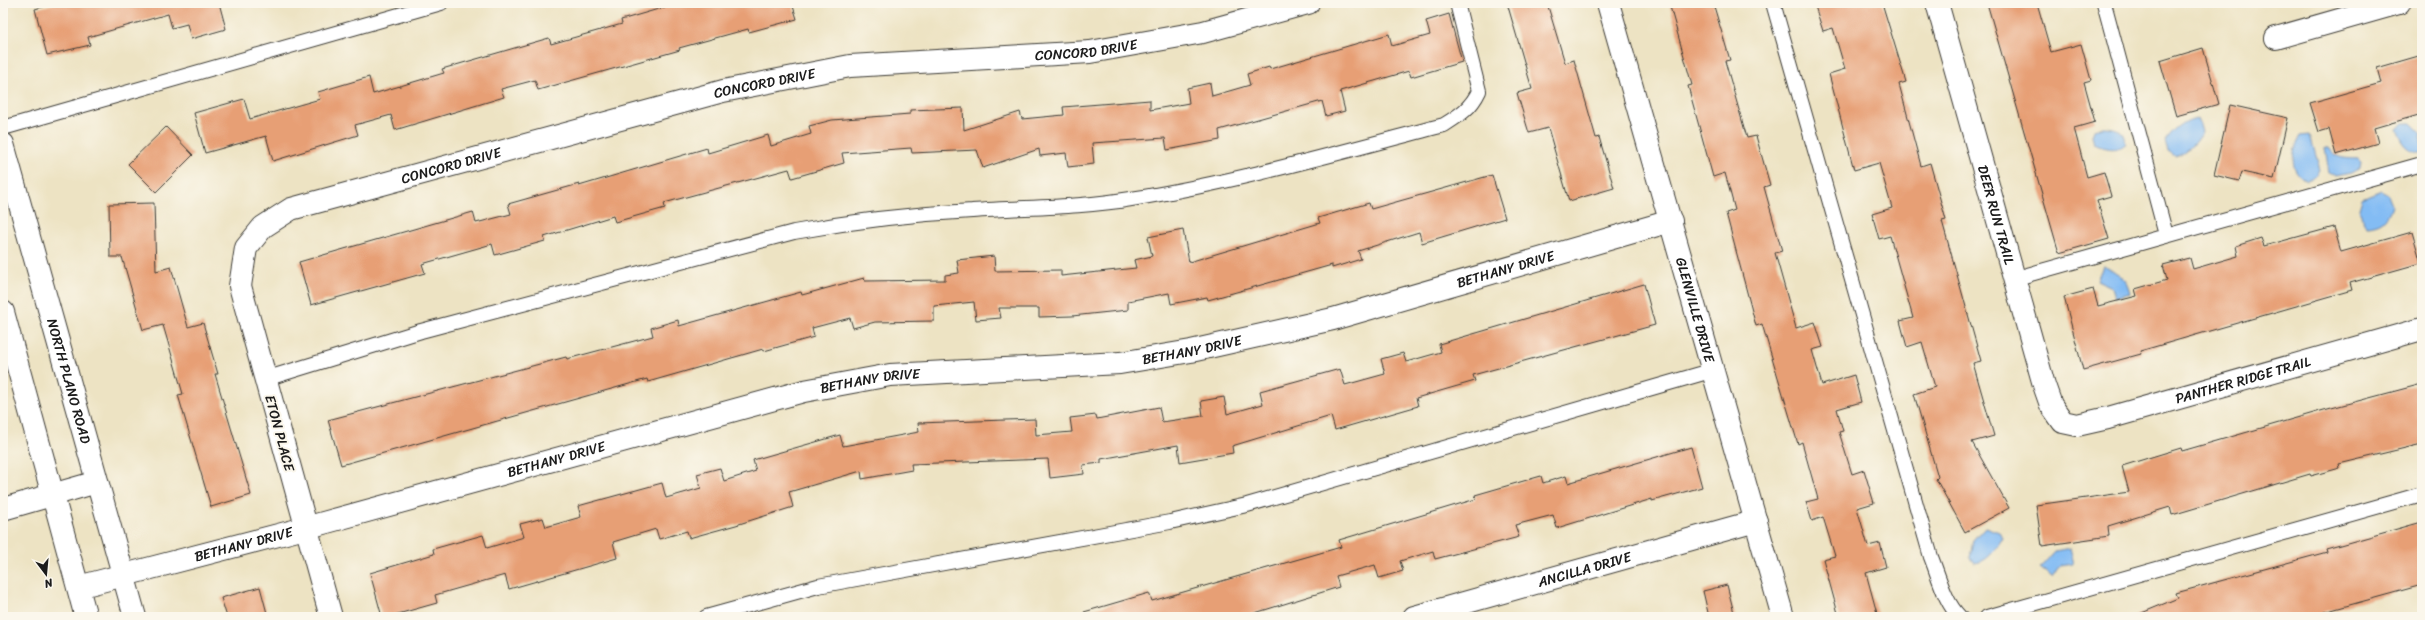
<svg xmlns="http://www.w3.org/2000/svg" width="2425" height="620" font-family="Sriracha,sans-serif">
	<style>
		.water { fill: #83bcf4; stroke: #506c88 }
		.building { fill: #e79f74 }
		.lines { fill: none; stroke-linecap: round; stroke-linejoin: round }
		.lane-casing { stroke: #3b3a35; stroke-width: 16 }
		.street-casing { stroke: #3b3a35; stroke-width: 24 }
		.secondary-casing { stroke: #3b3a35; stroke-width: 24 }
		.lane { stroke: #fff; stroke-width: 14 }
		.street { stroke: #fff; stroke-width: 22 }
		.secondary { stroke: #fff; stroke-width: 22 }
		.labels { text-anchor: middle; stroke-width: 4; stroke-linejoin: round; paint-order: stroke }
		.street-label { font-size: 14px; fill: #1c1c1c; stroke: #fbf7ec }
	</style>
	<rect width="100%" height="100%" fill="#fbf7ec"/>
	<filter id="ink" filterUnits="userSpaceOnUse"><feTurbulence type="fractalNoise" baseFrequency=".025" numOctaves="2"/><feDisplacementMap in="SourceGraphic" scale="8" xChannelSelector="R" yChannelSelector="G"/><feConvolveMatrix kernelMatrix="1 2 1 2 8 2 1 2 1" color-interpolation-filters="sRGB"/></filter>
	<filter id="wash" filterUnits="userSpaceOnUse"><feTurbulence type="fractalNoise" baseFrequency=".012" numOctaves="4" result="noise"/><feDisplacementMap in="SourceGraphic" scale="16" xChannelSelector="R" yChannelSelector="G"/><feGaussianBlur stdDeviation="0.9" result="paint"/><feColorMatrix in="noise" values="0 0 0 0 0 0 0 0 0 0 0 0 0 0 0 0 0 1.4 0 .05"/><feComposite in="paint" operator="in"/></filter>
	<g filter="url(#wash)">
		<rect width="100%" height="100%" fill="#ede3c3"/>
		<path class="water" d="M 2198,118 L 2202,132 C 2195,143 2187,153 2175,156 L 2168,151 L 2165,141 C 2172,131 2185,119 2198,118 Z
			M 2404,123 L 2411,123 L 2422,134 L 2422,152 C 2408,153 2401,141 2397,129 Z
			M 2103,127 C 2115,127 2128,130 2125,145 C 2114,151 2106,149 2094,144 L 2092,135 L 2094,129 Z
			M 2310,135 L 2320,170 L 2315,177 L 2307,180 C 2288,168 2291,154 2301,136 Z
			M 2325,148 L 2329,148 C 2337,160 2345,158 2358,159 L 2361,162 L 2360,168 L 2351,173 L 2335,176 L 2329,172 Z
			M 2381,191 L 2388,195 L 2392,205 C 2387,220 2382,225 2366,226 L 2359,209 L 2362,199 Z
			M 2103,266 C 2120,274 2125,274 2130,293 L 2115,297 L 2112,287 L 2097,280 Z
			M 1985,527 L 1999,532 L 2002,539 C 1995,550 1988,562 1974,563 L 1970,558 L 1973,540 Z
			M 2070,548 L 2074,563 L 2060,565 L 2052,577 L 2040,568 L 2055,551 Z"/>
		<g id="blocks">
			<path class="building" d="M 57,3 L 219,3 L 226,29 L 191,39 L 187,24 L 172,28 L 168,14 L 88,37 L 90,45 L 47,55 L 35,9 Z
				M 679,3 L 792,3 L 797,19 L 749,32 L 748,29 L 679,48 L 680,50 L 538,90 L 535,80 L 501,89 L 504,97 L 395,130 L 391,115 L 355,125 L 358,135 L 273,161 L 266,136 L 205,153 L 194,113 L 244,99 L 250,119 L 320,99 L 318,92 L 369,77 L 373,94 L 444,73 L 442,69 L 549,38 L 551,44 L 622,24 L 621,20 Z
				M 1507,3 L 1547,3 L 1565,63 L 1574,60 L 1596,138 L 1599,137 L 1614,188 L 1569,201 L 1548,128 L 1529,133 L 1517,93 L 1532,89 Z
				M 1669,3 L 1713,3 L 1730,60 L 1725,61 L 1747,138 L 1756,136 L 1770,185 L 1764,187 L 1782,251 L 1775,253 L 1796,328 L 1815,322 L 1823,347 L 1812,350 L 1822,385 L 1854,375 L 1861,402 L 1837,409 L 1843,431 L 1839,432 L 1852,474 L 1864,470 L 1874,503 L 1857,508 L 1868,546 L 1880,543 L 1886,567 L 1866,573 L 1878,617 L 1839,617 L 1823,559 L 1835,556 L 1823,517 L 1812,521 L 1806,502 L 1818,499 L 1802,442 L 1798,444 L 1762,324 L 1756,326 L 1726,213 L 1735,210 L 1725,173 L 1713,177 L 1688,86 L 1692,85 Z
				M 1814,3 L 1882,3 L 1906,82 L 1899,84 L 1921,166 L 1930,163 L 1946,220 L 1942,221 L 1981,361 L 1973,363 L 1994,436 L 1972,442 L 2009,508 L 1965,532 L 1936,479 L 1938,477 L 1914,394 L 1935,387 L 1922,342 L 1907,347 L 1900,321 L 1913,318 L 1890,236 L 1879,239 L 1872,214 L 1892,208 L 1879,163 L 1854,170 L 1829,74 L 1845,69 L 1833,28 L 1823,31 Z
				M 1987,3 L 2037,3 L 2051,52 L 2081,44 L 2091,80 L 2084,82 L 2095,122 L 2074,128 L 2087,177 L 2104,172 L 2111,196 L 2097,200 L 2109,239 L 2059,253 Z
				M 1449,14 L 1462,62 L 1411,77 L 1409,71 L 1340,91 L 1345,111 L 1326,116 L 1322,101 L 1219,130 L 1220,140 L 1167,150 L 1165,138 L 1092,143 L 1094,164 L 1068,167 L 1066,153 L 1040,156 L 1039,149 L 983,168 L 977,150 L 912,153 L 911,148 L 842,153 L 844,163 L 792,178 L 789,169 L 664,203 L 665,208 L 615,222 L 613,216 L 544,237 L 545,241 L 495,255 L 492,244 L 422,264 L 425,273 L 311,305 L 299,262 L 473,212 L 476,223 L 511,214 L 508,204 L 579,184 L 579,186 L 707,148 L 708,153 L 768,135 L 771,146 L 811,134 L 809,126 L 832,120 L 910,114 L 910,110 L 963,108 L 964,130 L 1020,112 L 1022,119 L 1064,115 L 1063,107 L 1150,100 L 1150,110 L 1189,103 L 1187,88 L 1210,83 L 1212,96 L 1250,85 L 1247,74 L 1269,67 L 1270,69 L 1389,34 L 1392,46 L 1430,35 L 1426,21 Z
				M 2203,48 L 2219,104 L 2176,116 L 2160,61 Z
				M 2422,55 L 2422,114 L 2374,128 L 2378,143 L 2336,155 L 2329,129 L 2319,132 L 2310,103 L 2381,83 L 2377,68 Z
				M 2230,105 L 2288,118 L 2274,179 L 2242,172 L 2239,181 L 2214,175 Z
				M 166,127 L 193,155 L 156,192 L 128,164 Z
				M 1492,175 L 1505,218 L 1422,243 L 1419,232 L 1358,251 L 1361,259 L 1332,268 L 1332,265 L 1208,300 L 1207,297 L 1171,304 L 1169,293 L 1128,301 L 1128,310 L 1072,316 L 1039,317 L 1039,308 L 999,308 L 1001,318 L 976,320 L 974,302 L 934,306 L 934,321 L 875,322 L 853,328 L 850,318 L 812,328 L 814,337 L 764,351 L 763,349 L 648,382 L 647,379 L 341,465 L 328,420 L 566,357 L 567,359 L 653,336 L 651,328 L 678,320 L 679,326 L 801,292 L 802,295 L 864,278 L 865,281 L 945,280 L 945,275 L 959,273 L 957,260 L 994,256 L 995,271 L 1061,270 L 1061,276 L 1136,268 L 1134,260 L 1152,256 L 1148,237 L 1183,230 L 1189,262 L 1320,223 L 1318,218 L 1369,203 L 1371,209 Z
				M 154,203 L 156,271 L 171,267 L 188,327 L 203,323 L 218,374 L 215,374 L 251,495 L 211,507 L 178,395 L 183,394 L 163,325 L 143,330 L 122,257 L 110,257 L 109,204 Z
				M 2334,227 L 2341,252 L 2412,232 L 2421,263 L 2350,283 L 2352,290 L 2140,351 L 2141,354 L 2083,370 L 2064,297 L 2093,289 L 2098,306 L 2137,296 L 2135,289 L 2167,280 L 2163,265 L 2190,258 L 2193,269 L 2238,256 L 2236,246 L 2261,238 L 2264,246 Z
				M 1644,284 L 1655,325 L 1473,375 L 1475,381 L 1416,398 L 1418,406 L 1335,430 L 1331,416 L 1232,446 L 1233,453 L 1180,462 L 1178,445 L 1101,459 L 1101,463 L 1083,465 L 1084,474 L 1050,478 L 1048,459 L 911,464 L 912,470 L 862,479 L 861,471 L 789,492 L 793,507 L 736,525 L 689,538 L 687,531 L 659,539 L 656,529 L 613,542 L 617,558 L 509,589 L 505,575 L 435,595 L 437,603 L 387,617 L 382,617 L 370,573 L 434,554 L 433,549 L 483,535 L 487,548 L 524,537 L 520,524 L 543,518 L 546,527 L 581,517 L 578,506 L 662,483 L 666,498 L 701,488 L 697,474 L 720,468 L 724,481 L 756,471 L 753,460 L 840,435 L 843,446 L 919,432 L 918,423 L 1035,419 L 1036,435 L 1072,432 L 1070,418 L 1096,415 L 1097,419 L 1159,407 L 1162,422 L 1203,416 L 1201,401 L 1224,397 L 1227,414 L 1263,404 L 1260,391 L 1340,369 L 1345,385 L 1385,374 L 1381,359 L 1403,353 L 1406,362 L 1441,352 L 1439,344 Z
				M 2422,384 L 2422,444 L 2339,464 L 2340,468 L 2311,476 L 2310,474 L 2172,515 L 2170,507 L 2108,526 L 2109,536 L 2042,546 L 2036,505 L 2129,492 L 2122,466 L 2181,448 L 2182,451 L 2324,410 Z
				M 1691,447 L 1702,487 L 1652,501 L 1652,499 L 1557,528 L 1553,515 L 1515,525 L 1519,537 L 1435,559 L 1433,551 L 1400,561 L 1403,571 L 1379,578 L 1375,565 L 1336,576 L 1339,587 L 1242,617 L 1085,617 L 1084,612 L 1149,593 L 1152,601 L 1341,547 L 1339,540 L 1476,499 L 1475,495 L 1541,476 L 1543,483 L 1566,476 L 1568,483 Z
				M 2422,522 L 2422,585 L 2306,617 L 2132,617 L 2178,598 L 2176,593 L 2327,552 L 2326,549 Z
				M 1727,585 L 1735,617 L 1709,617 L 1703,591 Z
				M 260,587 L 268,617 L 227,617 L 221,598 Z"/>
		</g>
	</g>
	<g filter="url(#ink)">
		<use href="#blocks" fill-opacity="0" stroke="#3b3a35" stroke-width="1"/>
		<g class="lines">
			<g class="lane-casing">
				<path id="lane" d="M 1773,3 L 1931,557 C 1939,577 1945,603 1960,617
					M 2104,3 L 2166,235
					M 3,128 L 441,3
					M 2013,279 L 2422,164
					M 265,379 L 421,331 L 794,232 C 853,221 912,214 972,211 C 1025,207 1078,208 1131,199 C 1237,182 1341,152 1444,125 C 1460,115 1471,108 1479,91 L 1457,3
					M 706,617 L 818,586 L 1170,522 L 1247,505 L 1714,370
					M 1987,617 L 2422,494"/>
			</g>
			<g class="street-casing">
				<g id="street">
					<path id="s1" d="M 1608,3 L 1783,617"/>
					<path id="s2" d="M 1937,3 L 2044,385 L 2051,405 L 2063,422 L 2077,425 L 2108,418 L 2422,329"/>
					<path d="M 2276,38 L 2399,3"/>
					<path d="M 3,509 L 97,482"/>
					<path id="s3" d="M 78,587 L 305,528 L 804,391 L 890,375 L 1120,363 L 1191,351 L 1333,319 L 1671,221"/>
					<path id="s4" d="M 331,617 L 240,286 L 246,248 L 263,227 L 291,209 L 723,91 L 850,66 L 1090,52 L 1203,32 L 1308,3"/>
					<path id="s5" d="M 1414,617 L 1756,521"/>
				</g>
			</g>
			<g class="secondary-casing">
				<g id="secondary">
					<path id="s6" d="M 3,144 L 135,617"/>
					<path d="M 3,312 L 86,617"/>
				</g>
			</g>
			<use href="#lane" class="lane"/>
			<use href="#street" class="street"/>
			<use href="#secondary" class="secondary"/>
		</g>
	</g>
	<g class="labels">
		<g class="street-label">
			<text dy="5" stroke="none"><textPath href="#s4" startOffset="1256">CONCORD DRIVE</textPath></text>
			<text dy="5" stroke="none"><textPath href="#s4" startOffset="932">CONCORD DRIVE</textPath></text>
			<text dy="5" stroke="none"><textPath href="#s4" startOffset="608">CONCORD DRIVE</textPath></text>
			<text dy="5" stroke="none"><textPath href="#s2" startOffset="220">DEER RUN TRAIL</textPath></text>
			<text dy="5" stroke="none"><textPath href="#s3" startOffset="1467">BETHANY DRIVE</textPath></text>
			<text dy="5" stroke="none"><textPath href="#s1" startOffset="319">GLENVILLE DRIVE</textPath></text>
			<text dy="5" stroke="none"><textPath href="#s3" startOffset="1143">BETHANY DRIVE</textPath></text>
			<text dy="5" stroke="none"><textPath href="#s2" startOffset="625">PANTHER RIDGE TRAIL</textPath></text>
			<text dy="5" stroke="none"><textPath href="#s6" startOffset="246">NORTH PLANO ROAD</textPath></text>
			<text dy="5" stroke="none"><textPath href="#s3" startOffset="819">BETHANY DRIVE</textPath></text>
			<text transform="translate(280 433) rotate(75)" y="5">ETON PLACE</text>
			<text dy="5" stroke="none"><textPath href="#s3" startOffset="495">BETHANY DRIVE</textPath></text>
			<text dy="5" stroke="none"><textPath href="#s3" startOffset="171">BETHANY DRIVE</textPath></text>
			<text dy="5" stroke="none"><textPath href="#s5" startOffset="177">ANCILLA DRIVE</textPath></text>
		</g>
	</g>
	<rect width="2425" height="620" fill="none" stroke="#fbf7ec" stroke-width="16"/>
	<g transform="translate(46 574) rotate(164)" stroke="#fbf7ec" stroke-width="3" paint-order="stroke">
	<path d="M0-3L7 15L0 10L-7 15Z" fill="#1c1c1c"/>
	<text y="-6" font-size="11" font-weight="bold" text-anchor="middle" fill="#1c1c1c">N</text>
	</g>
</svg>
